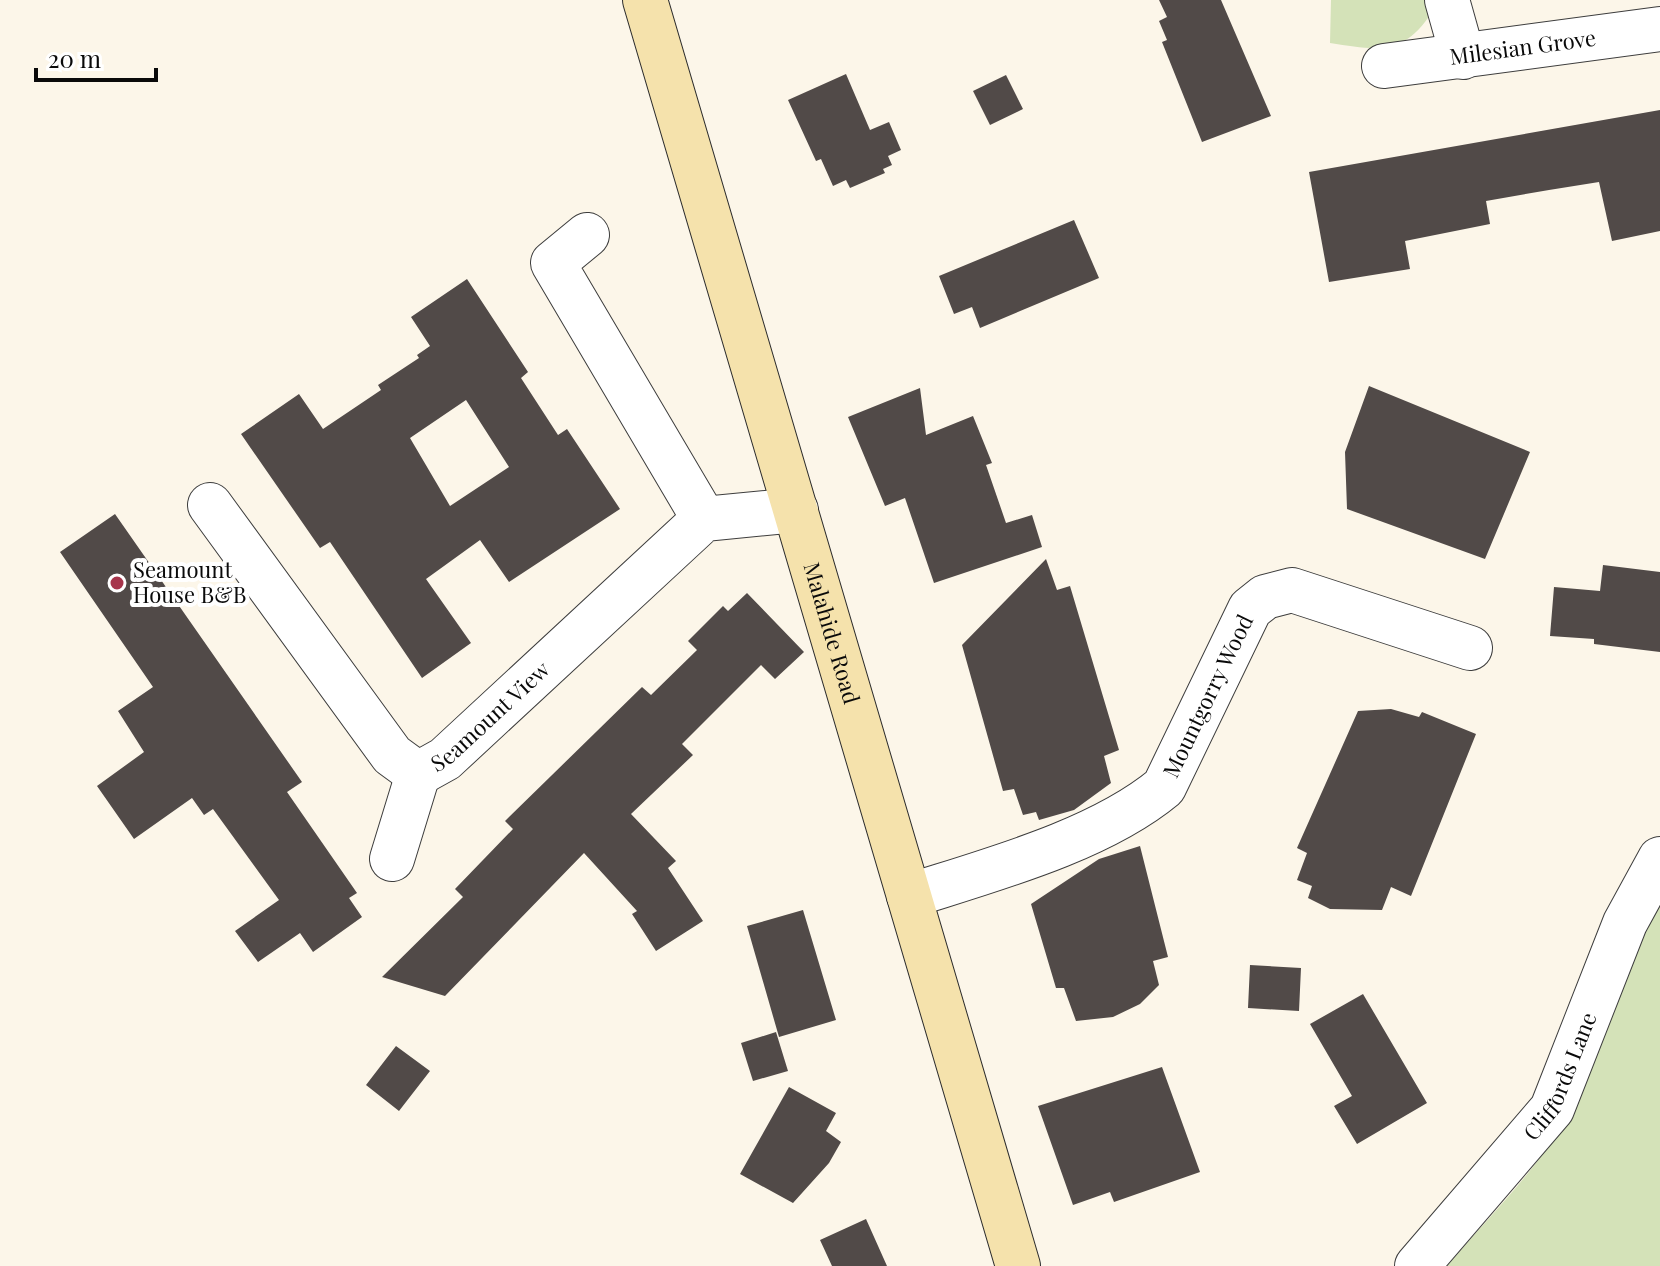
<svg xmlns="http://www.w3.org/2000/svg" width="1660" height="1266" font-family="'Playfair Display',serif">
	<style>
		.grass { fill: #d4e2b8 }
		.building { fill: #514a48; fill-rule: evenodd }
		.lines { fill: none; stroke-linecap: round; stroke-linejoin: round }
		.street-casing { stroke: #3d3d3d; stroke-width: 46 }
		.secondary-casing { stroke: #2c2c2c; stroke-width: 46 }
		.street { stroke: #fff; stroke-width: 44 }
		.secondary { stroke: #f5e2ac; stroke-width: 44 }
		.poi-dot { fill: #a7344b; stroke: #fff; stroke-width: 3 }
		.labels { text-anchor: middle; stroke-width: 8; stroke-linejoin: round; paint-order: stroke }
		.street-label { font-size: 22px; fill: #0a0a0a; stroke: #fff }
		.poi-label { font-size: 22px; fill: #0a0a0a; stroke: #fff; text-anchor: start }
	</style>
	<rect width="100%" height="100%" fill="#fcf6e9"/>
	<path class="grass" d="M 1331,0 L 1429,0 L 1432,12 C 1403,57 1377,50 1330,43 Z
		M 1660,895 L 1660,1266 L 1447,1266 C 1478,1229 1527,1180 1552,1140 C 1599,1063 1625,978 1660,895 Z"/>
	<path class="building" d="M 1159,0 L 1221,0 L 1271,116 L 1202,142 L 1162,42 L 1167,40 L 1159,21 L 1167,17 Z
		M 846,74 L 870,130 L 889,122 L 901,150 L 888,156 L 892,165 L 883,169 L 885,173 L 850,188 L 846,180 L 833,186 L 821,159 L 816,161 L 788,100 Z
		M 1006,75 L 1023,109 L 990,125 L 973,91 Z
		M 1660,110 L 1660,231 L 1612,241 L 1599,182 L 1549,190 L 1486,201 L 1490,224 L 1405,241 L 1410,269 L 1329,282 L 1309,172 Z
		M 1074,220 L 1099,278 L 980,328 L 972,307 L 954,314 L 939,276 Z
		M 467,279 L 528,372 L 521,378 L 558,435 L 567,429 L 620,509 L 509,582 L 480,540 L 426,579 L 471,643 L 422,678 L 330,542 L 320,548 L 241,434 L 299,394 L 323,429 L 381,390 L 378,385 L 419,358 L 417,355 L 430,346 L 411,317 ZM 466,400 L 509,467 L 450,506 L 410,438 Z
		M 1369,386 L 1530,452 L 1485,559 L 1347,509 L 1345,452 Z
		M 920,388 L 926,435 L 973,416 L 992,463 L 986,465 L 1006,523 L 1032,515 L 1042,547 L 934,583 L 905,498 L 885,506 L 848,417 Z
		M 115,514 L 302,782 L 287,792 L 357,893 L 349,898 L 362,917 L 313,952 L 300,933 L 258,962 L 235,931 L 279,900 L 213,809 L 204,815 L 192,798 L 134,839 L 97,786 L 144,752 L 118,711 L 153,687 L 60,552 Z
		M 1046,559 L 1057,590 L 1070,586 L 1119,750 L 1104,756 L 1111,783 L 1074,810 L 1039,820 L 1036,812 L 1023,815 L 1014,789 L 1003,791 L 962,645 Z
		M 1603,565 L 1660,572 L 1660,652 L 1594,644 L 1594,639 L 1550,636 L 1554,587 L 1600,591 Z
		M 747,593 L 804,652 L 775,679 L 761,665 L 682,744 L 693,755 L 631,814 L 676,861 L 668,868 L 703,921 L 656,951 L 632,914 L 637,911 L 584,853 L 445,996 L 382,977 L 463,897 L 455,889 L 513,829 L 505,821 L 642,687 L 651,695 L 697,650 L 688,641 L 723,606 L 728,611 Z
		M 1391,709 L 1419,717 L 1422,712 L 1476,734 L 1411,896 L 1391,887 L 1382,910 L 1330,909 L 1308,898 L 1312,886 L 1297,880 L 1307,853 L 1297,848 L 1358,711 Z
		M 1140,846 L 1168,957 L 1153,961 L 1159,985 L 1140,1004 L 1113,1017 L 1076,1021 L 1064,988 L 1056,988 L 1031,904 L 1099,859 Z
		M 803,910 L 836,1020 L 779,1037 L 747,926 Z
		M 1250,965 L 1301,968 L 1299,1011 L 1248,1008 Z
		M 1363,994 L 1427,1103 L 1357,1144 L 1334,1106 L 1352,1096 L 1310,1024 Z
		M 776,1032 L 788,1071 L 753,1081 L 741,1043 Z
		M 396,1046 L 430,1071 L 399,1111 L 366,1085 Z
		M 1162,1067 L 1200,1172 L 1114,1202 L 1110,1192 L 1073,1205 L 1038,1106 Z
		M 789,1087 L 836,1113 L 826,1131 L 841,1142 L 829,1163 L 793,1203 L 740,1174 Z
		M 866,1219 L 887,1266 L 832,1266 L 820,1240 Z"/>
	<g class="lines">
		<g class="street-casing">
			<g id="street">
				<path d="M 1447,0 L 1463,57"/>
				<path id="s1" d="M 1384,66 L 1660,29"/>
				<path d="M 587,235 L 553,263 L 704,519"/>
				<path id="s2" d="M 210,505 L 392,755 L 418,774 L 445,759 L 704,519 L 796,510"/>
				<path d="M 392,859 L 418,774"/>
				<path id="s3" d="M 909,896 C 990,870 1099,841 1164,787 L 1250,609 L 1265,597 L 1292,590 L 1470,648"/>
				<path id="s4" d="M 1417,1266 L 1552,1109 L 1625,923 L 1660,859"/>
			</g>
		</g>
		<g class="secondary-casing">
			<g id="secondary">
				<path id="s5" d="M 645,0 L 1018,1266"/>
			</g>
		</g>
		<use href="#street" class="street"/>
		<use href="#secondary" class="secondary"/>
	</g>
	<circle class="poi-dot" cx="117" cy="583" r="8"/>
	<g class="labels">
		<g class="street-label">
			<text dy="8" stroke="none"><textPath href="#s1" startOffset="140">Milesian Grove</textPath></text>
			<text dy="8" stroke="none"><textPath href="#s5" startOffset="660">Malahide Road</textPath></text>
			<text dy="8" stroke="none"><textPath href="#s3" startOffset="380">Mountgorry Wood</textPath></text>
			<text dy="8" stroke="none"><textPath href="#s2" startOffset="434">Seamount View</textPath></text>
			<text dy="8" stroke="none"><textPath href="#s4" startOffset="240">Cliffords Lane</textPath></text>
		</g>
		<g class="poi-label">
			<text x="133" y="578">Seamount<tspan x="133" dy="25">House B&amp;B</tspan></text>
		</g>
	</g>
	<path d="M36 68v12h120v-12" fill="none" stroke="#0a0a0a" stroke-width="4"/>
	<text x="48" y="68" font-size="24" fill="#0a0a0a" stroke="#ffffff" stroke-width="6" paint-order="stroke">20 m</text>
</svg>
